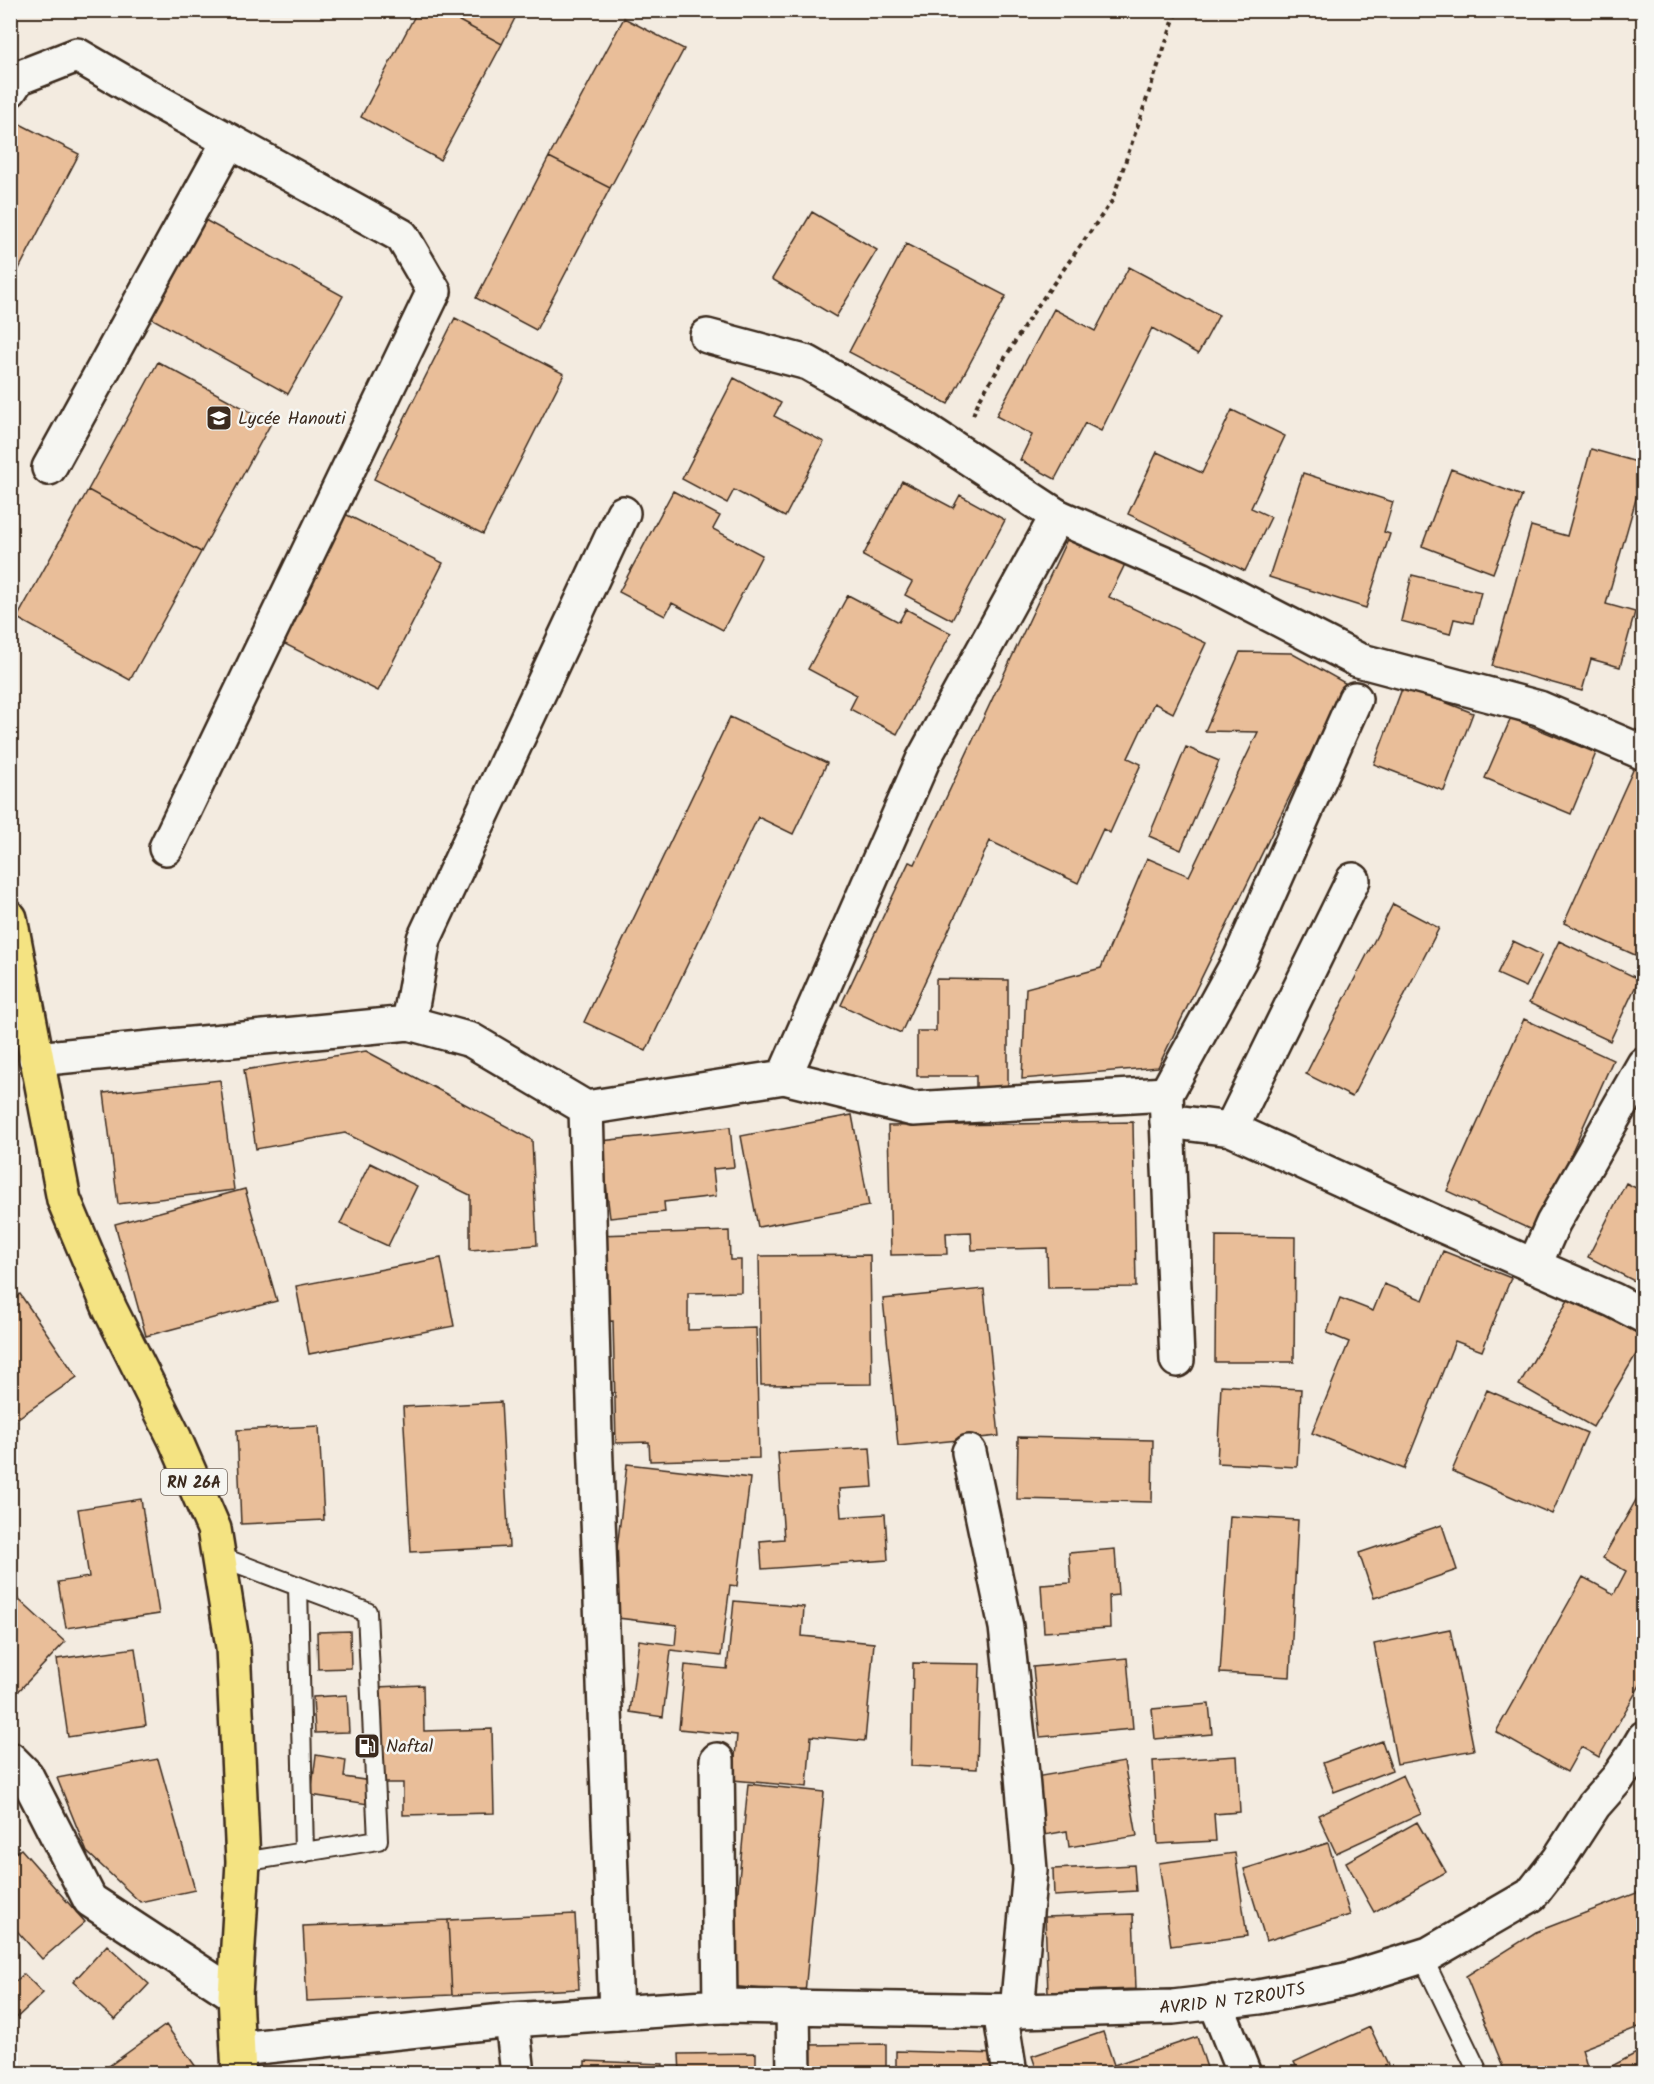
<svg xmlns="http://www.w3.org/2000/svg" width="1654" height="2084" font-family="Kalam,sans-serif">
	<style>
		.building { fill: #e9be99; stroke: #3b2a1e; stroke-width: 1.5 }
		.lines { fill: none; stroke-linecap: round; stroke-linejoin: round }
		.lane-casing { stroke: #3b2a1e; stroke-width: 22 }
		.street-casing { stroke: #3b2a1e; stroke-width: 38 }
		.primary-casing { stroke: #3b2a1e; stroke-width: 38 }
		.path { stroke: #3b2a1e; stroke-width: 4; stroke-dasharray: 4.5 4.5; stroke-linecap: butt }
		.lane { stroke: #f6f6f2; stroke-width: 18 }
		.street { stroke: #f6f6f2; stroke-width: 33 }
		.primary { stroke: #f4e382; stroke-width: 33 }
		.labels { text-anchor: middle; stroke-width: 5; stroke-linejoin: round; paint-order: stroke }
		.shield { fill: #f6f6f2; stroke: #73675e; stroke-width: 1.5 }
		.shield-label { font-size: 16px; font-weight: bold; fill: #3b2a1e }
		.poi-label { font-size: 18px; fill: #3b2a1e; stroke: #f6f6f2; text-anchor: start }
		.street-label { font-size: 18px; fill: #3b2a1e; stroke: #f6f6f2 }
	</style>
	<rect width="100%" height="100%" fill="#f3ebe0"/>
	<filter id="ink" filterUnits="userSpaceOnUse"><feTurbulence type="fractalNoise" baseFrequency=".0167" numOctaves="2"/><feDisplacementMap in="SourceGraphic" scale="12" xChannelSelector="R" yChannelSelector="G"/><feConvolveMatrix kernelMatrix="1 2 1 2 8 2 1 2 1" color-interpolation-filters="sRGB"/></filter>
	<g filter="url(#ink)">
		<path class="building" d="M 418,10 L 439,10 L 502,44 L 440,160 L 361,117 Z
			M 439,10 L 519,10 L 502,44 Z
			M 624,18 L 684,49 L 610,188 L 549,157 Z
			M 18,123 L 79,154 L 10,286 L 10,137 Z
			M 549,157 L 610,188 L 536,330 L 476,298 Z
			M 812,212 L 877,250 L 836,317 L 772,279 Z
			M 196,215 L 343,296 L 288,394 L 142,313 Z
			M 906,244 L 1006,296 L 948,404 L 849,352 Z
			M 1129,267 L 1219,315 L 1198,354 L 1152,328 L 1101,431 L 1085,423 L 1055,479 L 1020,460 L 1032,435 L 996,416 L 1054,309 L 1095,331 Z
			M 455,318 L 564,374 L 483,534 L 374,479 Z
			M 158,362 L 271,423 L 201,552 L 88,490 Z
			M 734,378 L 781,403 L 774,416 L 824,442 L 785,517 L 734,490 L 727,503 L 682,479 Z
			M 1232,410 L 1285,436 L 1251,508 L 1271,517 L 1245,571 L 1128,514 L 1157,452 L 1202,473 Z
			M 1591,449 L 1644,464 L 1644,471 L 1606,604 L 1635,612 L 1620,667 L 1591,659 L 1582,691 L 1492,666 L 1531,526 L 1567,536 Z
			M 1451,469 L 1522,496 L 1493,573 L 1422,546 Z
			M 1303,473 L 1393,502 L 1384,532 L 1390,534 L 1366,608 L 1269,577 Z
			M 902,481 L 953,508 L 960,495 L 1005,520 L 952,620 L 905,595 L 912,582 L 863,556 Z
			M 88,490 L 201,552 L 130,680 L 17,618 Z
			M 673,491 L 720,516 L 713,529 L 762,555 L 723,630 L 672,603 L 665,616 L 619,592 Z
			M 341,512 L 443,563 L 378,691 L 277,640 Z
			M 1070,533 L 1127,560 L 1109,597 L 1206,643 L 1173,713 L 1154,703 L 1128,758 L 1141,764 L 1110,833 L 1103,829 L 1078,883 L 990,841 L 901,1033 L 841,1005 L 909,862 L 915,864 Z
			M 1412,575 L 1481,592 L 1473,623 L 1454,619 L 1450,634 L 1401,621 Z
			M 848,595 L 899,622 L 906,609 L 951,633 L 897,734 L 850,709 L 857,695 L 808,669 Z
			M 1240,652 L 1291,653 L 1345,683 L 1158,1067 L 1022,1079 L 1026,988 L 1101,968 L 1147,858 L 1189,876 L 1258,732 L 1205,731 Z
			M 1403,686 L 1473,713 L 1444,791 L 1374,764 Z
			M 730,717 L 827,763 L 793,834 L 758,817 L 646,1051 L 584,1022 Z
			M 1511,718 L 1596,753 L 1571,814 L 1485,778 Z
			M 1186,747 L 1219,761 L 1181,850 L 1149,836 Z
			M 1634,768 L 1644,772 L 1644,959 L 1564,923 Z
			M 1393,904 L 1439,928 L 1352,1097 L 1306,1074 Z
			M 1513,941 L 1542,955 L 1526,987 L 1497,974 Z
			M 1559,941 L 1639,979 L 1610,1041 L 1529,1003 Z
			M 936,979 L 1008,980 L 1008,1093 L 976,1092 L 976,1076 L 917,1076 L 917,1031 L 936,1031 Z
			M 1524,1019 L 1613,1060 L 1536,1232 L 1447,1191 Z
			M 366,1051 L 532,1140 L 537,1245 L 470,1250 L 470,1195 L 345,1133 L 256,1149 L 244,1070 Z
			M 220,1080 L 234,1190 L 118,1204 L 104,1093 Z
			M 852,1115 L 869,1206 L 758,1227 L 741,1136 Z
			M 1133,1122 L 1136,1287 L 1048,1288 L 1047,1248 L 972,1250 L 971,1232 L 946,1233 L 947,1254 L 891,1255 L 888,1126 Z
			M 730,1127 L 734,1167 L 713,1169 L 716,1196 L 664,1202 L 665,1212 L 610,1218 L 601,1141 Z
			M 370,1163 L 417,1186 L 388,1246 L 340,1224 Z
			M 1626,1183 L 1644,1192 L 1644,1286 L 1588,1257 Z
			M 245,1189 L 277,1301 L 146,1336 L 115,1224 Z
			M 729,1231 L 730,1260 L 741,1260 L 741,1292 L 688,1293 L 688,1330 L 756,1328 L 759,1458 L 650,1461 L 649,1442 L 616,1443 L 613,1321 L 599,1322 L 597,1235 Z
			M 1216,1236 L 1295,1237 L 1294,1362 L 1215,1362 Z
			M 1443,1251 L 1511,1278 L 1482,1351 L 1455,1341 L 1404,1469 L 1312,1433 L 1349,1342 L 1327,1333 L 1340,1298 L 1373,1311 L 1384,1284 L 1423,1300 Z
			M 870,1255 L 872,1384 L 761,1385 L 759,1256 Z
			M 441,1258 L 454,1326 L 309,1354 L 296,1286 Z
			M 984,1289 L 999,1436 L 898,1446 L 883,1299 Z
			M 20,1294 L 77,1377 L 15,1420 L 10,1414 L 10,1301 Z
			M 1571,1295 L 1644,1337 L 1644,1341 L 1593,1427 L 1519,1385 Z
			M 1221,1385 L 1301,1389 L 1297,1467 L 1217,1463 Z
			M 1487,1390 L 1587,1433 L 1552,1514 L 1452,1471 Z
			M 501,1402 L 509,1547 L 411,1552 L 403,1407 Z
			M 319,1426 L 324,1520 L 241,1524 L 237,1430 Z
			M 1018,1437 L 1153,1440 L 1152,1502 L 1017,1499 Z
			M 870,1448 L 873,1487 L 839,1489 L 841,1517 L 885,1514 L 888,1560 L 762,1569 L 760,1541 L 784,1539 L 778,1453 Z
			M 627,1464 L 750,1478 L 737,1586 L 730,1585 L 721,1656 L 671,1650 L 663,1717 L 630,1712 L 639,1640 L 675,1645 L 677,1625 L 609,1617 Z
			M 1640,1493 L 1644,1495 L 1644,1678 L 1599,1757 L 1581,1747 L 1567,1772 L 1496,1732 L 1583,1577 L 1614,1594 L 1626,1571 L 1603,1558 Z
			M 141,1499 L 159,1614 L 66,1628 L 58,1582 L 89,1577 L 78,1509 Z
			M 1230,1516 L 1298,1520 L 1290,1677 L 1220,1673 Z
			M 1442,1525 L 1457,1570 L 1374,1598 L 1359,1553 Z
			M 1115,1549 L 1118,1595 L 1109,1596 L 1110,1628 L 1044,1632 L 1041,1585 L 1071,1583 L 1069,1553 Z
			M 17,1598 L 65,1642 L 10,1700 L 10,1605 Z
			M 734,1601 L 804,1607 L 802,1636 L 874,1643 L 865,1741 L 811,1736 L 807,1787 L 733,1780 L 737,1735 L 679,1729 L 685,1665 L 727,1669 Z
			M 1450,1629 L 1474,1750 L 1397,1764 L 1374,1644 Z
			M 350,1631 L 351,1668 L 318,1669 L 317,1632 Z
			M 135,1648 L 146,1725 L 68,1737 L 57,1659 Z
			M 1127,1658 L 1133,1729 L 1040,1737 L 1033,1667 Z
			M 913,1663 L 980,1664 L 977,1769 L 911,1766 Z
			M 423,1685 L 424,1731 L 492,1729 L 494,1813 L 403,1815 L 403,1783 L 380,1783 L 377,1687 Z
			M 347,1695 L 349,1732 L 315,1733 L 313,1697 Z
			M 1209,1704 L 1212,1734 L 1155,1739 L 1152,1709 Z
			M 1382,1741 L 1392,1770 L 1334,1792 L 1323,1763 Z
			M 316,1755 L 346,1760 L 344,1777 L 371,1781 L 368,1804 L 311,1795 Z
			M 1237,1756 L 1240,1812 L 1214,1814 L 1216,1841 L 1158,1844 L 1153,1761 Z
			M 158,1759 L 195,1890 L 140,1902 L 87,1852 L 57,1778 Z
			M 1124,1762 L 1137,1836 L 1069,1847 L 1067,1831 L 1045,1835 L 1035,1777 Z
			M 1403,1775 L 1421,1814 L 1336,1853 L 1318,1815 Z
			M 748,1784 L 824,1792 L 805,1993 L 729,1986 Z
			M 1417,1822 L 1446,1872 L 1374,1912 L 1346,1862 Z
			M 1328,1843 L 1350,1915 L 1266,1941 L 1244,1869 Z
			M 21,1849 L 85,1922 L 42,1959 L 10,1923 L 10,1857 Z
			M 1235,1853 L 1247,1936 L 1171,1946 L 1159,1863 Z
			M 1134,1865 L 1136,1891 L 1054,1896 L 1053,1869 Z
			M 1644,1890 L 1644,2025 L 1582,2049 L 1589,2074 L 1506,2074 L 1466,1976 L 1536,1932 Z
			M 575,1914 L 579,1989 L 452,1995 L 448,1920 Z
			M 1133,1914 L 1136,1989 L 1048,1992 L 1045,1917 Z
			M 448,1920 L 452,1995 L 307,2001 L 303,1926 Z
			M 107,1945 L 149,1984 L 115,2020 L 73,1982 Z
			M 24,1974 L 43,1993 L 10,2024 L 10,1986 Z
			M 166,2025 L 201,2074 L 98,2074 Z
			M 1370,2027 L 1392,2074 L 1300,2074 L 1294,2062 Z
			M 1103,2032 L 1114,2065 L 1197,2037 L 1209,2074 L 1115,2074 L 1112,2066 L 1090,2074 L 1038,2074 L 1032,2056 Z
			M 886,2044 L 886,2074 L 809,2074 L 808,2045 Z
			M 1644,2049 L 1644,2074 L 1597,2074 Z
			M 896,2051 L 1000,2054 L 1000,2074 L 896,2074 Z
			M 756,2053 L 756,2074 L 680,2074 L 679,2054 Z
			M 585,2061 L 663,2064 L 662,2074 L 585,2074 Z
			M 325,2066 L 328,2074 L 302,2074 Z"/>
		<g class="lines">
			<g class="lane-casing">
				<path id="lane" d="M 218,1556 L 367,1612 L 378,1840 L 243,1862
					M 298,1586 L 304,1853
					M 1422,1956 L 1479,2074"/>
			</g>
			<g class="street-casing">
				<g id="street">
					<path d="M 10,90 L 18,78 L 77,55 L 146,95 L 402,236 L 434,291 L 166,848"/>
					<path d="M 707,336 L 808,363 L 926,430 L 1057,516 L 1201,579 L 1358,660 L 1539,708 L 1644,753"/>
					<path d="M 49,468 L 229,141"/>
					<path d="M 409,1023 L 424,939 L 623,513"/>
					<path d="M 36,1059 L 409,1023 L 471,1040 L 586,1108 L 595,1436 L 616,2013"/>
					<path d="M 784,1077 L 913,1109 L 1166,1094"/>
					<path d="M 586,1108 L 784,1077 L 923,760 L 1057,516"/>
					<path d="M 1167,1121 L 1231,1129 L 1443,1226 L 1613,1300 L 1644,1316"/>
					<path d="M 1231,1129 L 1353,880"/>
					<path d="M 1534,1266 L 1553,1223 L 1644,1064"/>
					<path d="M 1177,1360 L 1166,1094 L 1240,959 L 1355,699"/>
					<path d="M 969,1452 L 1006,1627 L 1021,1764 L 1030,1870 L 1017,2011"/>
					<path d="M 10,1759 L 26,1775 L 90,1900 L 235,1995"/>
					<path d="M 1215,2001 L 1244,2074"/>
					<path id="s1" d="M 720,2006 L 1017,2011 L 1173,2007 L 1259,1997 L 1346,1980 L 1429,1954 L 1531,1895 L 1559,1859 L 1594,1805 L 1617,1779 L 1634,1755 L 1644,1738"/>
					<path d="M 793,2008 L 794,2074"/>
					<path d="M 1000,2011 L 1010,2074"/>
					<path d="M 512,2020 L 518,2074"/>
					<path d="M 238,2049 L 512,2020 L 720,2006 L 717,1760"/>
				</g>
			</g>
			<g class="primary-casing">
				<path id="primary" d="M 10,918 L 64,1200 L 110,1309 L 175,1439 L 214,1529 L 233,1647 L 243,1862 L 235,1995 L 239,2074"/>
			</g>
			<path class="path" d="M 973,415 L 979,400 L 1032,314 L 1112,201 L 1177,10"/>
			<use href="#lane" class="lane"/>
			<use href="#street" class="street"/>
			<use href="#primary" class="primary"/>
		</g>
	</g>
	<defs>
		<g id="school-square" transform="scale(1.35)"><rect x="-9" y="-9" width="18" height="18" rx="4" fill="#3b2a1e" stroke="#f6f6f2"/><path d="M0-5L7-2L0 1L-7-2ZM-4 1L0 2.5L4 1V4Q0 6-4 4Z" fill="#fff"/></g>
		<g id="fuel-square" transform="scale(1.35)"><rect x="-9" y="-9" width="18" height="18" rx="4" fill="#3b2a1e" stroke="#f6f6f2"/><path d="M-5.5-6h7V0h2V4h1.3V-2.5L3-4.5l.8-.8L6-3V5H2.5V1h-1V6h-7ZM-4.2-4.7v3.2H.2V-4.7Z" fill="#fff"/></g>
	</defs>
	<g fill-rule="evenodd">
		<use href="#school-square" x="219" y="418"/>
		<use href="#fuel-square" x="367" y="1746"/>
	</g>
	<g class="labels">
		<rect class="shield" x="161" y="1469" width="66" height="26" rx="4.5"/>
		<g class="shield-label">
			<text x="194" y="1488">RN 26A</text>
		</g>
		<g class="poi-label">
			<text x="238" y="424">Lycée Hanouti</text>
			<text x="386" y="1752">Naftal</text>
		</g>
		<g class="street-label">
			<text dy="6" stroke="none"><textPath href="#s1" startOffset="513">AVRID N TZROUTS</textPath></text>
		</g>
	</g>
	<rect width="1654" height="2084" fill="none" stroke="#f6f6f2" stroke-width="36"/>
	<rect x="18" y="18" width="1618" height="2048" fill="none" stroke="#3b2a1e" stroke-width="2" filter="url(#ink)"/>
</svg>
